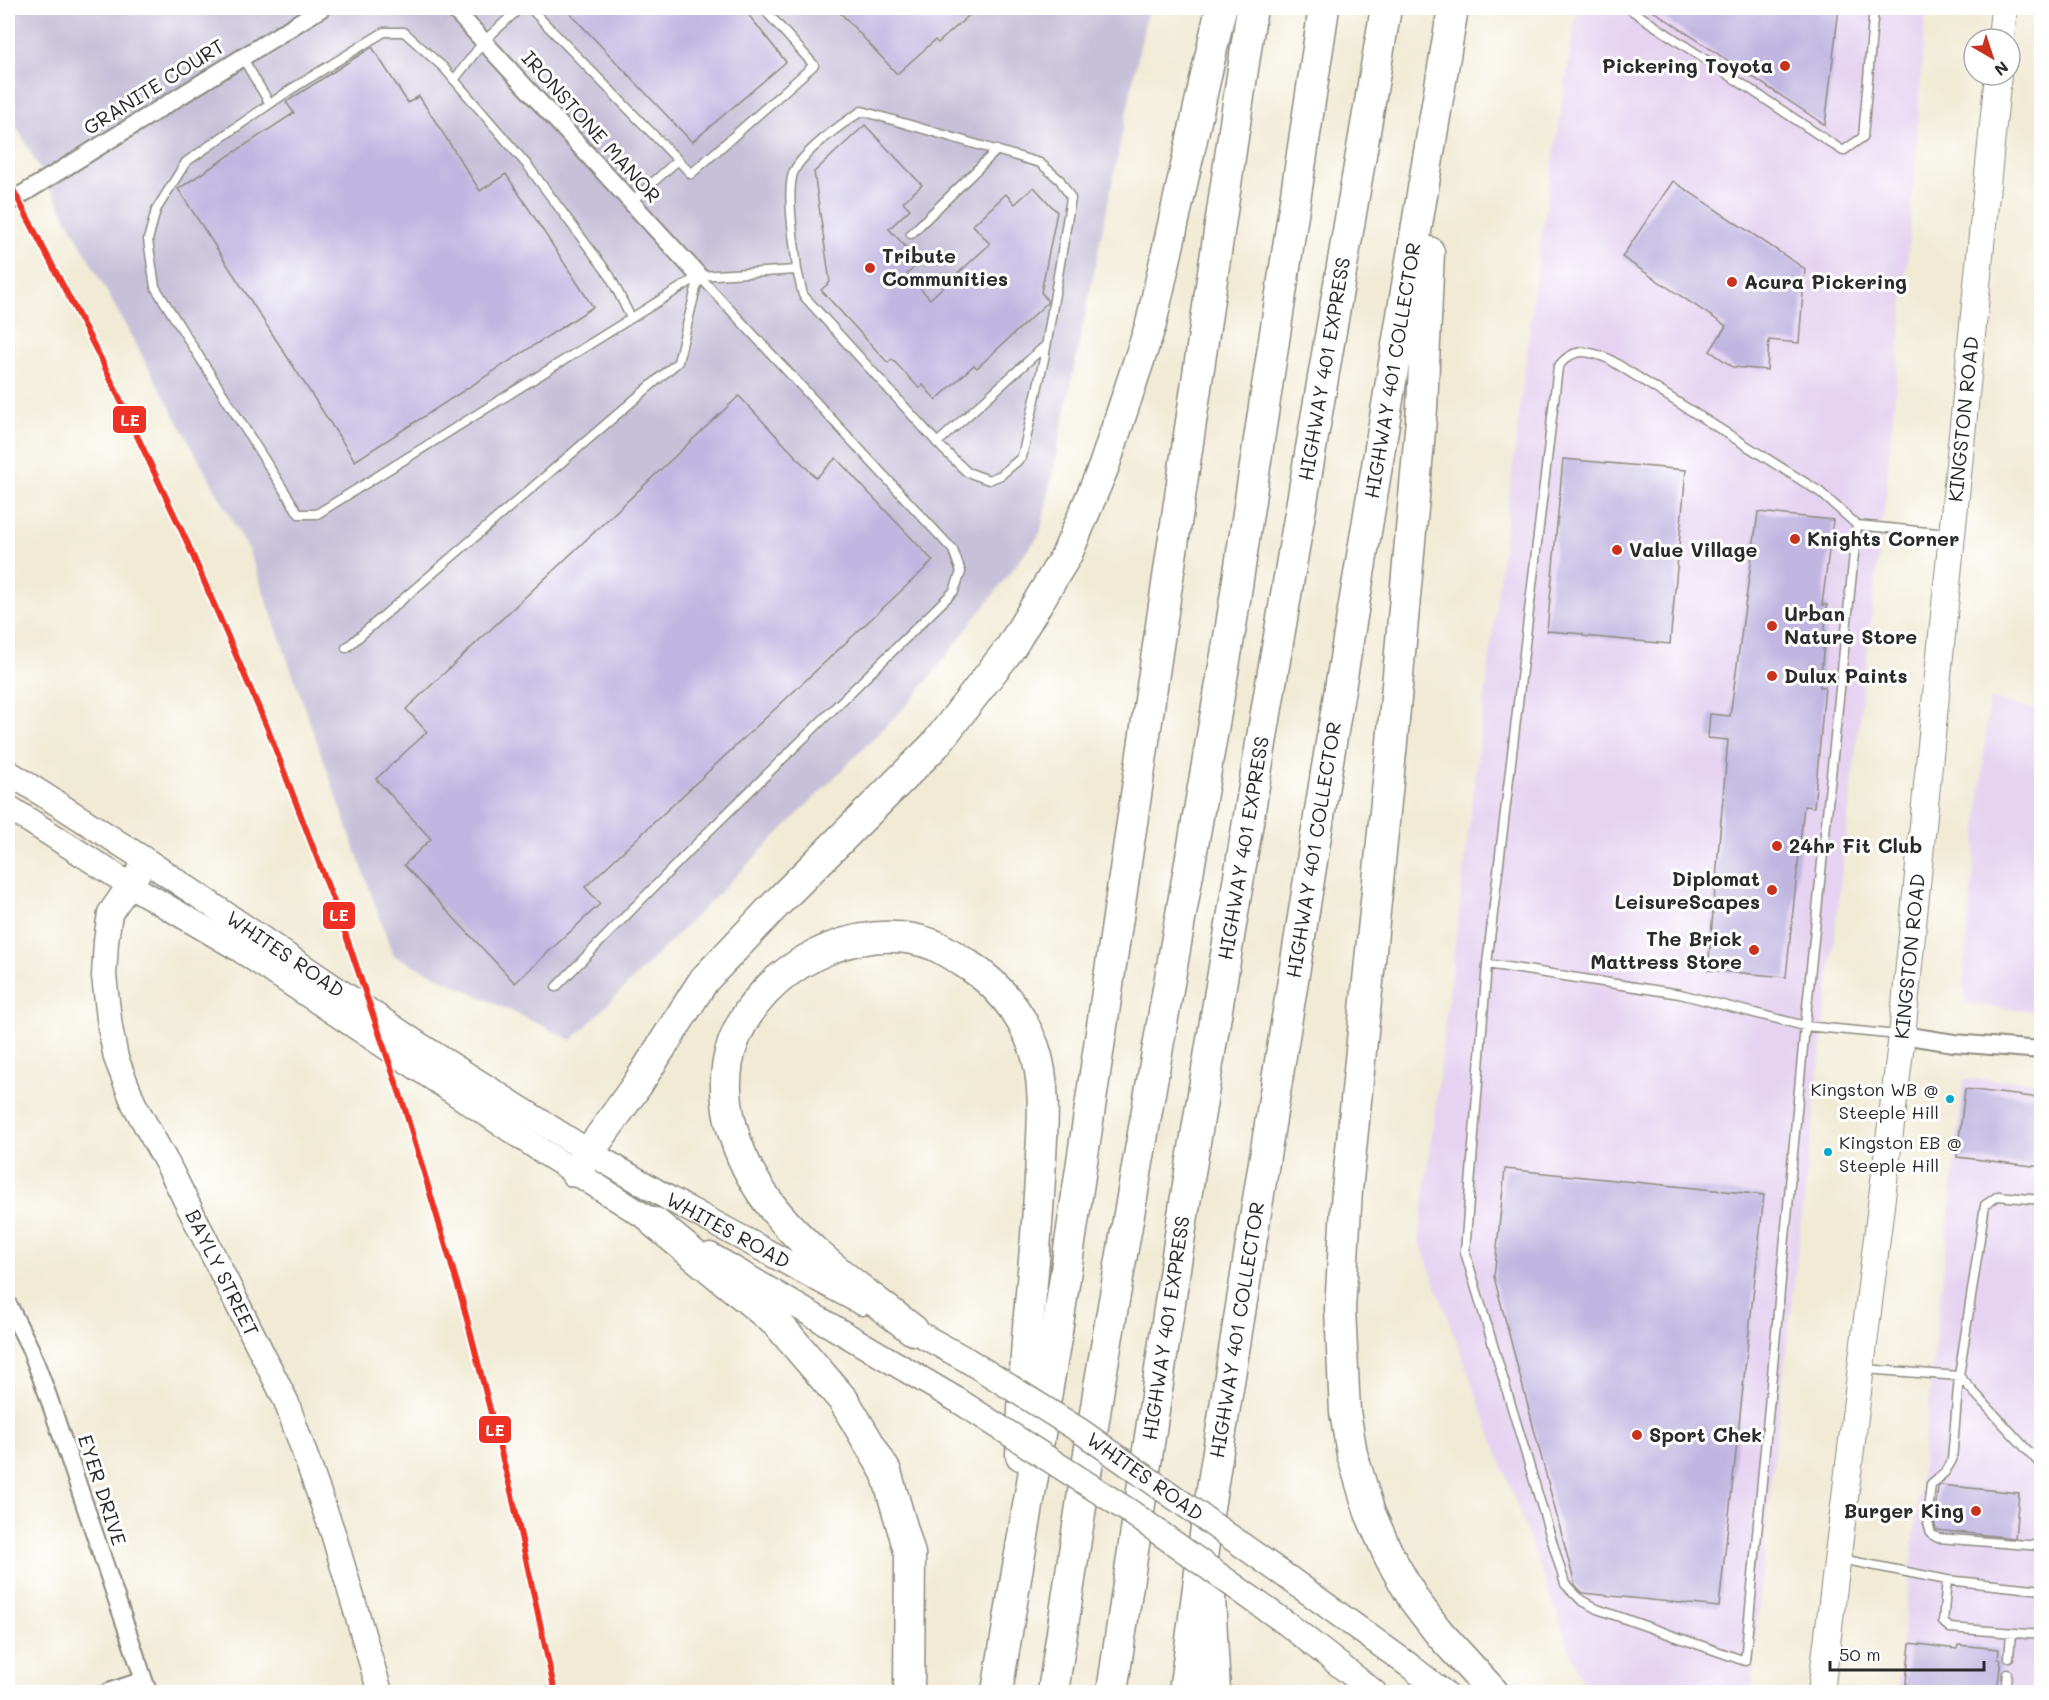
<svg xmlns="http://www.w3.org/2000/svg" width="2049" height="1700" font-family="Mali,sans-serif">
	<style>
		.built { fill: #e5d3f1 }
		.industrial { fill: #c7c0d9 }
		.building { fill: #c0b6e1 }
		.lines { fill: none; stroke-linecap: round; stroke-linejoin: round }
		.service-casing { stroke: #8e8b80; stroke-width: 11 }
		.minor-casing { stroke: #8e8b80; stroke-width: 20 }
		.secondary-casing { stroke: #8e8b80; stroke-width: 27 }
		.primary-casing { stroke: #8e8b80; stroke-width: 28 }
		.motorway-casing { stroke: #8e8b80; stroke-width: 33 }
		.service { stroke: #fff; stroke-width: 8 }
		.minor { stroke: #fff; stroke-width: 16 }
		.secondary { stroke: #fff; stroke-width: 24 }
		.primary { stroke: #fff; stroke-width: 26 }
		.motorway { stroke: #fff; stroke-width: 30 }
		.secondary-bridge-casing { stroke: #8e8b80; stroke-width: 27; stroke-linecap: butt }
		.secondary-bridge { stroke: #fff; stroke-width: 24 }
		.rail-1-casing { stroke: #fff; stroke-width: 10 }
		.rail-1 { stroke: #ee3124; stroke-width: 6 }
		.poi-dot { fill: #c8321e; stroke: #fff; stroke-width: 2 }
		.bus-dot { fill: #00a9ce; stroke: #fff; stroke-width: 2 }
		.labels { text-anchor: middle; stroke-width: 6; stroke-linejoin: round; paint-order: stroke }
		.bus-label { font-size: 18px; fill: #2b2b2b; stroke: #fff; text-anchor: end }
		.poi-label { font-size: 20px; font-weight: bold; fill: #2b2b2b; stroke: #fff; text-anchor: start }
		.street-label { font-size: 20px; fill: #2b2b2b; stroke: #fff }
		.line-badge { stroke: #fff; stroke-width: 2 }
		.badge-label { font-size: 16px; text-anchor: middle; font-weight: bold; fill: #fff }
	</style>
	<rect width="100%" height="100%" fill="#fff"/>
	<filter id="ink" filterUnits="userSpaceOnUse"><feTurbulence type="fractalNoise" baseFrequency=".0167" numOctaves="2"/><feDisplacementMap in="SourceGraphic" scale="12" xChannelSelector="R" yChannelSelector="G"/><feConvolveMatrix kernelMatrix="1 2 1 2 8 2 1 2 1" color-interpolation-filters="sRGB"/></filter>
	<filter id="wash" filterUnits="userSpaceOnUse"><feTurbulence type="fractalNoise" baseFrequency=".008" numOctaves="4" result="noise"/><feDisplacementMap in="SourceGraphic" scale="24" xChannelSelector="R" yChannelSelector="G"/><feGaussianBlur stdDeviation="1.35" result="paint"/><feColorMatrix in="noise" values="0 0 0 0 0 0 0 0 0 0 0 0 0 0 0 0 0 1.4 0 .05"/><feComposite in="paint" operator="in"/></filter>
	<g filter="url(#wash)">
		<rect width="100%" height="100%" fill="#f1ebd5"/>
		<path class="built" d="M 1577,8 L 1926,8 L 1909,242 L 1885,501 L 1767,1516 L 1751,1692 L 1586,1692 L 1419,1240 L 1538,259 Z
			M 1989,699 L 2041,710 L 2041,1012 L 1967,1004 L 1963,985 Z
			M 1964,1079 L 2041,1081 L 2041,1692 L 1897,1692 Z"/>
		<path class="industrial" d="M 8,8 L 1148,8 L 1040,534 L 913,699 L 572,1040 L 393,955 L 249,551 L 8,111 Z"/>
		<g id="blocks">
			<path class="building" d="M 565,8 L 743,8 L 786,62 L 692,142 Z
				M 836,8 L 977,8 L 938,43 L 935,40 L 897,74 Z
				M 1649,8 L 1839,8 L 1825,125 Z
				M 372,47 L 408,103 L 419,96 L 480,191 L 506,174 L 593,307 L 355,461 L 178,189 L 294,113 L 286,102 Z
				M 865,125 L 922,185 L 903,202 L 910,209 L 889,229 L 920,262 L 907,274 L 930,299 L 990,244 L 973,225 L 1006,194 L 1015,204 L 1034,187 L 1057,212 L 1041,292 L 1047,300 L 1047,303 L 977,368 L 974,365 L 936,400 L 923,385 L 919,388 L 892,359 L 888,363 L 821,290 L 830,282 L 814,172 Z
				M 1673,181 L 1805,269 L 1799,343 L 1769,340 L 1767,370 L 1733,367 L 1710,351 L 1726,326 L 1622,257 Z
				M 739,396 L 816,478 L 836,458 L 933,561 L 585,887 L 600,904 L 515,983 L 404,865 L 431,839 L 376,779 L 427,732 L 406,709 Z
				M 1563,459 L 1686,470 L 1670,644 L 1583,636 L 1583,634 L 1547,631 Z
				M 1758,512 L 1833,520 L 1822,605 L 1827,605 L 1820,687 L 1825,687 L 1814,807 L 1804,806 L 1786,977 L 1708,970 L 1728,740 L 1708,738 L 1710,714 L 1730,716 Z
				M 1965,1089 L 2042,1098 L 2042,1167 L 1957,1157 Z
				M 1505,1169 L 1764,1195 L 1719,1607 L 1583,1593 L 1575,1585 L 1494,1277 Z
				M 1940,1485 L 2019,1493 L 2015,1538 L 1936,1530 L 1934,1520 L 1938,1487 Z
				M 1910,1643 L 1957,1649 L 1958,1645 L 1999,1649 L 1998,1659 L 2001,1659 L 1997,1692 L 1905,1692 Z"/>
		</g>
	</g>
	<g filter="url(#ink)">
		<use href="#blocks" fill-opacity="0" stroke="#8e8b80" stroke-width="1.5"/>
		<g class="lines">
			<g class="service-casing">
				<path id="service" d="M 530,8 L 678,160
					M 1628,8 L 1843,151 L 1863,137 L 1874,8
					M 242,57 L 270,104
					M 454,80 L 484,41 L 520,8
					M 631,202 L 678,160 L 691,174 L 814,65 L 763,8
					M 911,234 L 997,150
					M 631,318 L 610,276 L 528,166 L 444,68 L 404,32 L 384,32 L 290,90 L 186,162 L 156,210 L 148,240 L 155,287 L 299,514 L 317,514 L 699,276 L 797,270 C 795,244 787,202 792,177 C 796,156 844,122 862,111 L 1040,163 L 1060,180 L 1071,198 L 1044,359 L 1022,457 L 1001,475 L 989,480 L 967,472 L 942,448 L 803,295 L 797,270
					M 937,443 L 1046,345
					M 1857,525 L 1820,492 L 1609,359 C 1587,350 1573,347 1558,367 L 1487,964 L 1680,994 L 1805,1026 L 1898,1035
					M 346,648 L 678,362 L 699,276
					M 1487,964 L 1465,1252 L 1565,1584 L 1581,1600 L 1597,1609 L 1745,1661 L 1805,1026 L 1857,525 L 1948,534
					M 556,987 L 707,833 L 954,591 L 961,572 L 953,550 L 699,276
					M 2042,1200 L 1998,1196 L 1985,1205 L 1959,1376 L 1952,1460 L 1945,1472 L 1931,1484 L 1927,1519 L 1931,1534 L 1938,1538 L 2042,1546
					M 1864,1369 L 1959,1376 L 2042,1466
					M 2032,1455 L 2042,1448
					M 1841,1559 L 1947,1580
					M 2042,1590 L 1947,1580 L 1943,1622 L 1950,1628 L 2042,1635
					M 2009,1657 L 2011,1633
					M 2005,1692 L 2007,1674"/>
			</g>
			<g class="minor-casing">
				<path id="minor" d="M 453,8 L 699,276
					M 8,203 L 322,8
					M 1902,1035 L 1954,1043 L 2042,1050
					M 8,1304 L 30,1348 L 47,1393 L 148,1692
					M 108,1692 L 144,1680"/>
			</g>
			<g class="secondary-casing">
				<g id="secondary">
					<path id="s1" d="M 8,772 L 147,861 L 418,1044 L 589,1152 L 668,1198 L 862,1303"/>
					<path d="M 8,807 L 130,885 L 239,949 L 545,1153 L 669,1232"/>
					<path id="s2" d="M 138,873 L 110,913 L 106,941 L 104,976 L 110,1027 L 116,1058 L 134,1104 L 168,1165 L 286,1401 L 333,1533 L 380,1692"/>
					<path d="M 710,1255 L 959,1401"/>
					<path d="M 898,1322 L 967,1360"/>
					<path d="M 1290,1579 L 1410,1666 L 1443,1692"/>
					<path d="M 1286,1623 L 1374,1692"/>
				</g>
			</g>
			<g class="primary-casing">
				<g id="primary">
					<path d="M 2001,39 L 2004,8"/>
					<path id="s3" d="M 1821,1692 L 1902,1035 L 1998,75"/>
				</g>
			</g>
			<g class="motorway-casing">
				<g id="motorway">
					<path d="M 1429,252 L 1422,408 L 1392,742 L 1347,1190 L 1340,1309 L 1345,1412 L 1352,1454 L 1370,1513 L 1389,1556 L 1414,1600 L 1440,1634 L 1493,1692"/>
					<path d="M 575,1172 L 637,1085 L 704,980 L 779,901 L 935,745 L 1011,647 L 1067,554 L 1104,466 L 1151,324 L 1221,8"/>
					<path d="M 655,1223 L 778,1324 L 844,1401 L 886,1472 L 910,1554 L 909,1692"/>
					<path d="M 913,1330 C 862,1290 798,1247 762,1193 C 734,1151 715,1093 733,1043 C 760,968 858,916 934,945 C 945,950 955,957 965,963 C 997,983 1020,1011 1034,1047 C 1046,1081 1043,1122 1041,1157 C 1039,1210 1034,1262 1029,1315 C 1025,1361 1023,1408 1021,1455"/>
					<path d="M 1210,1597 L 1215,1692"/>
					<path d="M 997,1692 L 1056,1338 L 1252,8"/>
					<path d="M 1053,1692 L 1099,1387 L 1231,626 L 1324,8"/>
					<path id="s4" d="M 1112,1692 L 1183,1215 L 1270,689 L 1386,8"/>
					<path id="s5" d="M 1184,1692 L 1207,1520 L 1326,773 L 1453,8"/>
				</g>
			</g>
			<use href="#service" class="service"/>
			<use href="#minor" class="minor"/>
			<use href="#secondary" class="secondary"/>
			<use href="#primary" class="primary"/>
			<use href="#motorway" class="motorway"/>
			<g class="secondary-bridge-casing">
				<g id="secondary-bridge">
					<path id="s6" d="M 967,1360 L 1082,1432 L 1290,1579"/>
					<path d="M 959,1401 L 1129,1511 L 1286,1623"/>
				</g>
			</g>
			<use href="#secondary-bridge" class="secondary-bridge"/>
			<g class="rail-1-casing">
				<path id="rail-1" d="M 8,180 L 101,359 L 187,542 L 267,727 L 339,915 L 404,1106 L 462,1300 L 512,1495 L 555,1692"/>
			</g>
			<use href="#rail-1" class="rail-1"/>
		</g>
	</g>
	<g class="poi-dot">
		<circle cx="1785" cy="66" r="6"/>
		<circle cx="870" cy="268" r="6"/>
		<circle cx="1732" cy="282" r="6"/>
		<circle cx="1795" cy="539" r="6"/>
		<circle cx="1617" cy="550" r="6"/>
		<circle cx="1772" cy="626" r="6"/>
		<circle cx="1772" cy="676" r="6"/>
		<circle cx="1777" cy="846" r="6"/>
		<circle cx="1772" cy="890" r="6"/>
		<circle cx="1754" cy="950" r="6"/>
		<circle cx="1637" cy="1435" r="6"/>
		<circle cx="1976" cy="1511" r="6"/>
	</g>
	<g class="bus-dot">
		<circle cx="1950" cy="1099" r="5"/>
		<circle cx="1828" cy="1152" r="5"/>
	</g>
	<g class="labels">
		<g class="bus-label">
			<text x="1939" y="1096">Kingston WB @<tspan x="1939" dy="23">Steeple Hill</tspan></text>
			<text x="1839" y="1149" text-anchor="start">Kingston EB @<tspan x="1839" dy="23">Steeple Hill</tspan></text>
		</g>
		<g class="poi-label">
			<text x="1773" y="73" text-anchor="end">Pickering Toyota</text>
			<text x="882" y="263">Tribute<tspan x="882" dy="23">Communities</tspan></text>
			<text x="1744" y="289">Acura Pickering</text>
			<text x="1807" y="546">Knights Corner</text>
			<text x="1629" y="557">Value Village</text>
			<text x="1784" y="621">Urban<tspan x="1784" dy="23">Nature Store</tspan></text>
			<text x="1784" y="683">Dulux Paints</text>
			<text x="1789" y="853">24hr Fit Club</text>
			<text x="1760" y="886" text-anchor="end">Diplomat<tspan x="1760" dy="23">LeisureScapes</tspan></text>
			<text x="1742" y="946" text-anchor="end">The Brick<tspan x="1742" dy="23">Mattress Store</tspan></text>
			<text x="1649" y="1442">Sport Chek</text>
			<text x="1964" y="1518" text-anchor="end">Burger King</text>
		</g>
		<g class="street-label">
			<text transform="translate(154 87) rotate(-32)" y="7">GRANITE COURT</text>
			<text transform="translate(591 127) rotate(48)" y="7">IRONSTONE MANOR</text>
			<text dy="7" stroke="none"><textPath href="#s4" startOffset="1340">HIGHWAY 401 EXPRESS</textPath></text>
			<text dy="7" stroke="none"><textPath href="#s5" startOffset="1338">HIGHWAY 401 COLLECTOR</textPath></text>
			<text dy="7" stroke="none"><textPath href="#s3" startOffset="1281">KINGSTON ROAD</textPath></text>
			<text dy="7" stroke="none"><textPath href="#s4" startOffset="854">HIGHWAY 401 EXPRESS</textPath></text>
			<text dy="7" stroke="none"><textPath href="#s5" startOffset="852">HIGHWAY 401 COLLECTOR</textPath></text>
			<text dy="7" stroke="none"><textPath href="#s1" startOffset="332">WHITES ROAD</textPath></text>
			<text dy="7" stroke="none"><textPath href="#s3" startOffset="741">KINGSTON ROAD</textPath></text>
			<text dy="7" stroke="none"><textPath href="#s1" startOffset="854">WHITES ROAD</textPath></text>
			<text dy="7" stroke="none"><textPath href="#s2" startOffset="435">BAYLY STREET</textPath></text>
			<text dy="7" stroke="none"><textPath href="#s4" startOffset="368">HIGHWAY 401 EXPRESS</textPath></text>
			<text dy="7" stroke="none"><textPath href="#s5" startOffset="366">HIGHWAY 401 COLLECTOR</textPath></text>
			<text dy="7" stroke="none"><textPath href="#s6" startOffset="213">WHITES ROAD</textPath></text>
			<text transform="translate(102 1490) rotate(72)" y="7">EYER DRIVE</text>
		</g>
	</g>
	<g class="line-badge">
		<rect x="112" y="405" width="35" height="29" rx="6" fill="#ee3124"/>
		<rect x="322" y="901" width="34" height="29" rx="6" fill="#ee3124"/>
		<rect x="478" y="1415" width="34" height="29" rx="6" fill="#ee3124"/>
	</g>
	<g class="badge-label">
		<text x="130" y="426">LE</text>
		<text x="339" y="921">LE</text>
		<text x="495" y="1436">LE</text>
	</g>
	<rect width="2049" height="1700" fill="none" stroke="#fff" stroke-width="30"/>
	<g transform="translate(1992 57) rotate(141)"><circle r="28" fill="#ffffff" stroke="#aaaaaa" stroke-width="1.5"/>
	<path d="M0-4.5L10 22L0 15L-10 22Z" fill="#c8321e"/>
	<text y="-9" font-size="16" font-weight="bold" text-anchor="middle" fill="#2b2b2b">N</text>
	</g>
	<path d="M1830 1661v9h154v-9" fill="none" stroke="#2b2b2b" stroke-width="3"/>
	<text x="1839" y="1661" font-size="18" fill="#2b2b2b" stroke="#ffffff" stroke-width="4.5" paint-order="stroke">50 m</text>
</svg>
